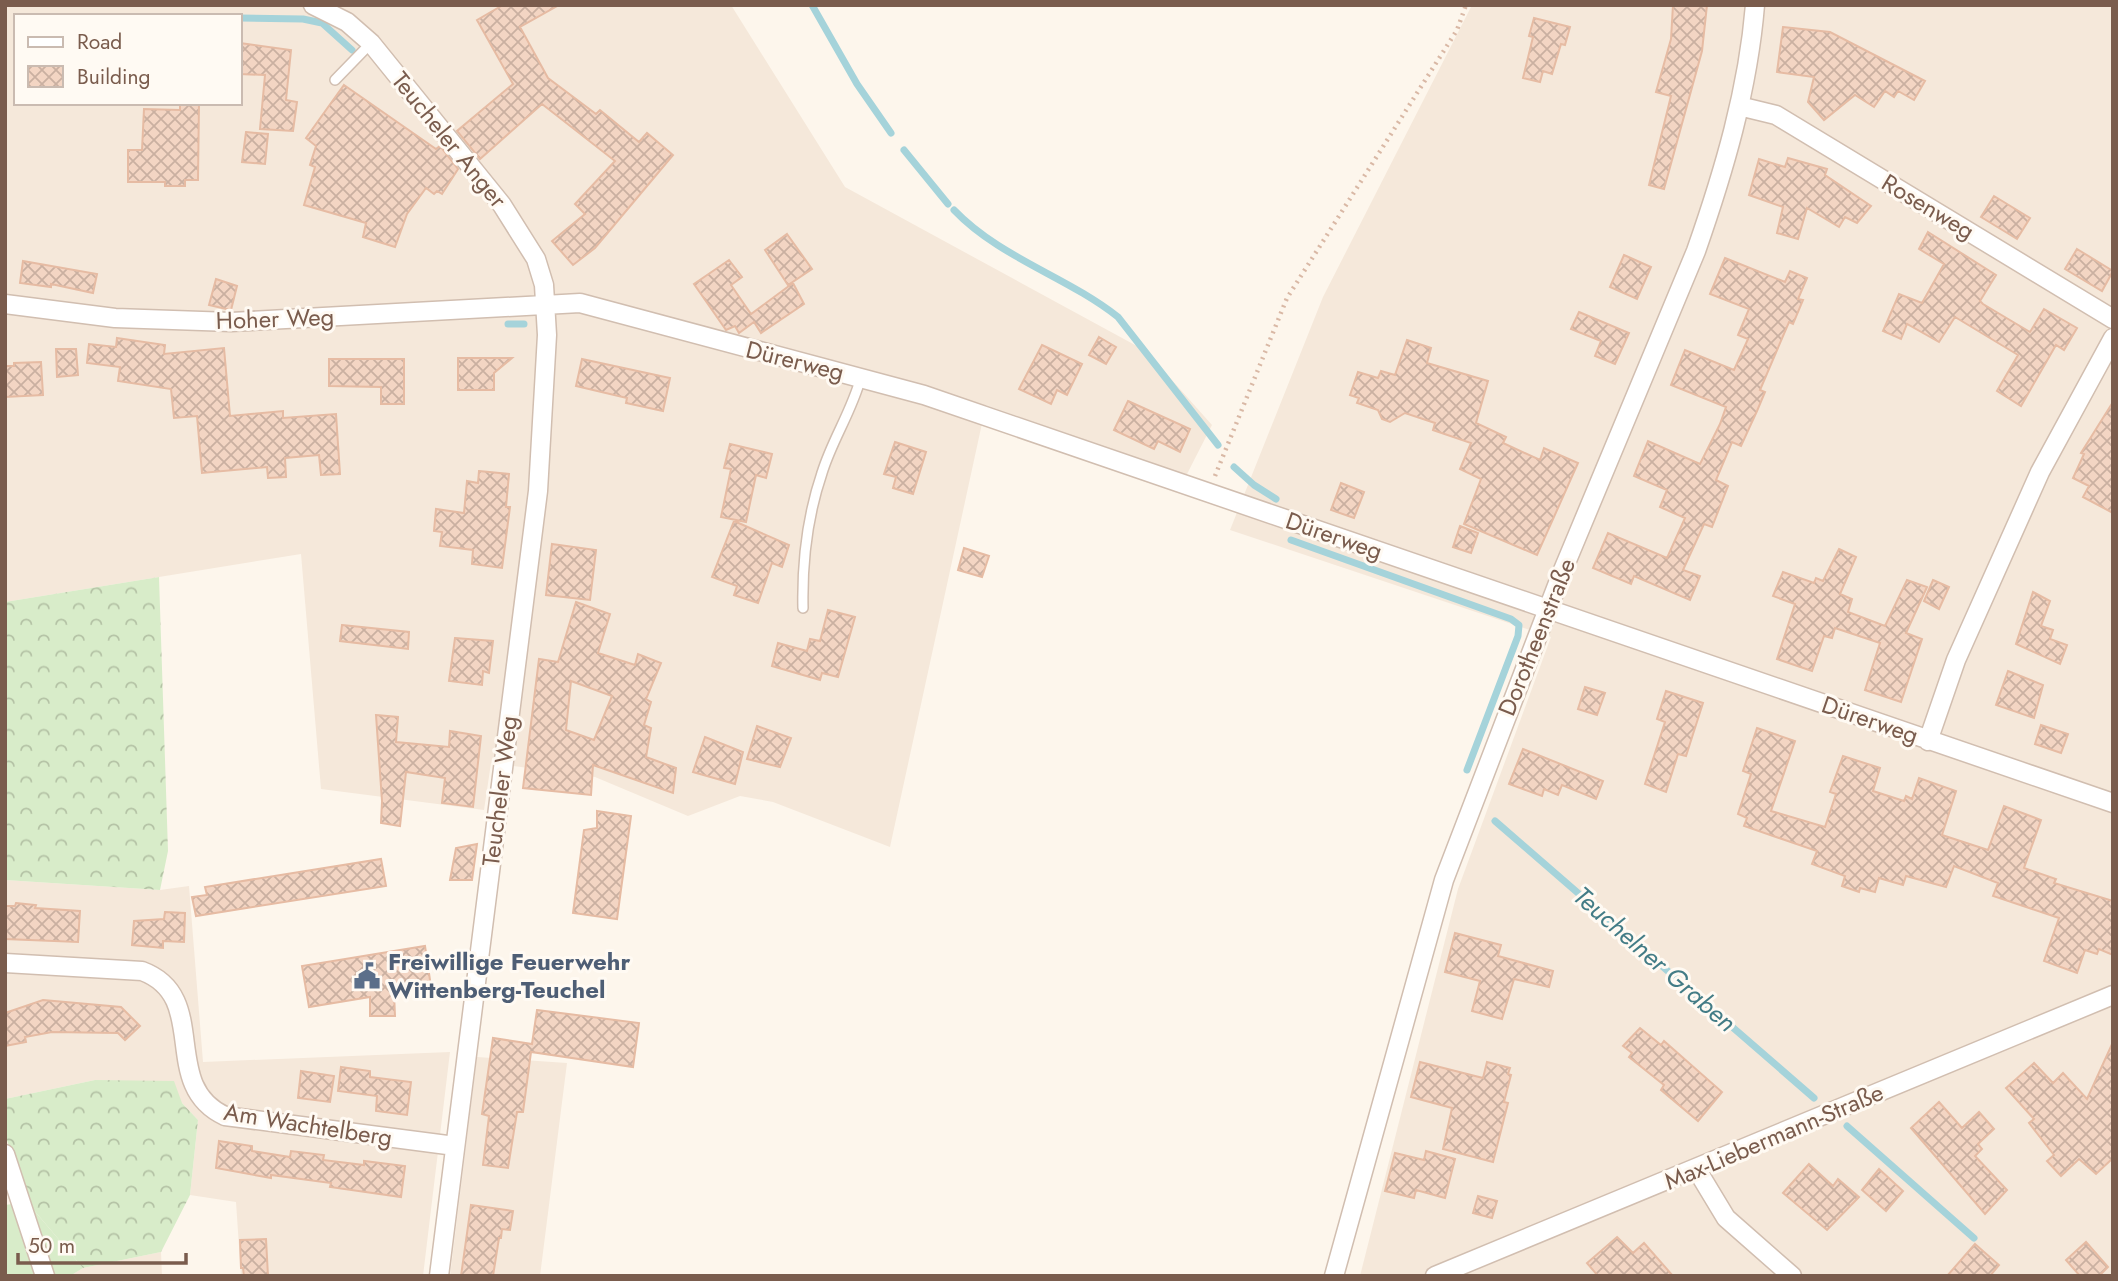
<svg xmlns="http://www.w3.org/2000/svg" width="2118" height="1281" font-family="Jost,sans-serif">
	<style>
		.residential { fill: #f5e8da; fill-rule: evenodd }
		.grass { fill: #d8ecc9 }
		.forest { fill: url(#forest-crowns) }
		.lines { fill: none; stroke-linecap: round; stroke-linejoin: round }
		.stream { stroke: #a5d3da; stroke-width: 7 }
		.building { fill: url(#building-cross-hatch); stroke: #e6bba3; stroke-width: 2; fill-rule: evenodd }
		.lane-casing { stroke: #d1beb0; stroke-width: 12 }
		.street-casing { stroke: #d1beb0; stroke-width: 21 }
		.path { stroke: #d9b8a5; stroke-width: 4.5; stroke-dasharray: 2 5; stroke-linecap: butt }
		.lane { stroke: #fff; stroke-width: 9 }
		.street { stroke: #fff; stroke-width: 18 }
		.labels { text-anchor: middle; stroke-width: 6; stroke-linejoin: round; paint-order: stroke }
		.street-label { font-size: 24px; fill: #7a5c4d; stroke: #fffaf3 }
		.service-label { font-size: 24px; font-weight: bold; fill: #4e5e75; stroke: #fffaf3; text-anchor: start }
		.water-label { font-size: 26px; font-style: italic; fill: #437c86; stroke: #fffaf3 }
	</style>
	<defs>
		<pattern id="forest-crowns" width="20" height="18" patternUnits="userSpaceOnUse" patternTransform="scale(1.75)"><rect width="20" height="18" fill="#d8ecc9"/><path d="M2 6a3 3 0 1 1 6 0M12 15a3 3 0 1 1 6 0" fill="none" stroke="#b4c2a5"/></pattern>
		<pattern id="building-cross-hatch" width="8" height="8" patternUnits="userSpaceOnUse" patternTransform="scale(1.75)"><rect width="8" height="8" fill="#f3d5c3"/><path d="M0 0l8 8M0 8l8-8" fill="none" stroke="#cab0a1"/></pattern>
	</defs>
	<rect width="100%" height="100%" fill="#fdf6ec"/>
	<path class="residential" d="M 5,5 L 731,5 L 845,187 L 1146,351 L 1212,425 L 1186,476 L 986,405 L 890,847 L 773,802 L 740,796 L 688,816 L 595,777 L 491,763 L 484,810 L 321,789 L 301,554 L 5,602 ZM 16,16 L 240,16 L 240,103 L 16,103 Z
		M 1472,5 L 2113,5 L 2113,1276 L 1360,1276 L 1458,889 L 1551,637 L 1230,530 L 1323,297 Z
		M 5,880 L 160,890 L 189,886 L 203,1062 L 450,1052 L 423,1276 L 241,1276 L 236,1202 L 190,1195 L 198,1120 L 182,1103 L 95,1080 L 5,1099 Z
		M 477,1057 L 567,1063 L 540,1276 L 450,1276 Z
		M 161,1252 L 162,1276 L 70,1276 L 83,1268 Z"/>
	<path class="grass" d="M 27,1202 L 83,1268 L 70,1276 L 5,1276 L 5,1205 Z"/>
	<path class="forest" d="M 159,577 L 168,851 L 160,890 L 5,880 L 5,602 Z
		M 95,1080 L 174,1081 L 182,1103 L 198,1120 L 190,1195 L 161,1252 L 83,1268 L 27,1202 L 5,1134 L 5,1099 Z"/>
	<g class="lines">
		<path class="stream" d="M 812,5 L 857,84 L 891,133
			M 240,18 L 303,19 L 322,23 L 352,50
			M 904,150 L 948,204
			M 954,210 C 1000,258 1066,276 1118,317 L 1218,445
			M 508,324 L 524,324
			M 1234,467 L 1254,485 L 1276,499
			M 1291,540 L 1511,619 L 1519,625 L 1518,636 L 1467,770
			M 1495,821 L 1814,1098
			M 1847,1126 L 1974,1238"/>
	</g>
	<path class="building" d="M 503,5 L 559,5 L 520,27 L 548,78 L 596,114 L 600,110 L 639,142 L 647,133 L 673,155 L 595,248 L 573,265 L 552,241 L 585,214 L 575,204 L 615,161 L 542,104 L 480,159 L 457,131 L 513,84 L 477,20 Z
		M 1673,5 L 1707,5 L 1702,51 L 1664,189 L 1649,185 L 1671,96 L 1656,92 L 1671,39 Z
		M 1534,18 L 1570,27 L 1565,45 L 1561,44 L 1552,74 L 1543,71 L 1540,82 L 1523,78 L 1533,37 L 1529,36 Z
		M 1783,27 L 1830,32 L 1925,81 L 1914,100 L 1898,91 L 1894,97 L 1885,91 L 1874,107 L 1855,95 L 1824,120 L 1808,102 L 1814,77 L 1777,72 Z
		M 240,43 L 291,50 L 286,100 L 297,102 L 293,131 L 260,129 L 265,75 L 240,74 Z
		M 344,85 L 436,149 L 440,146 L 458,169 L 442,194 L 437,191 L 434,194 L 426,188 L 407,214 L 395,247 L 363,237 L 366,223 L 304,205 L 315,167 L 310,165 L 316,146 L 306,138 Z
		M 180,103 L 199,103 L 198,180 L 185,180 L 185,186 L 165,186 L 165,182 L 128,182 L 128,150 L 142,150 L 144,109 L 180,110 Z
		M 246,132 L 268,134 L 265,164 L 242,162 Z
		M 1788,158 L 1827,169 L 1825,175 L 1871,206 L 1857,223 L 1845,217 L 1839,227 L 1807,208 L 1798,239 L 1777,233 L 1783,207 L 1749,195 L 1759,159 L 1785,167 Z
		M 1994,196 L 2030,218 L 2017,239 L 1981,217 Z
		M 1928,232 L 1996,275 L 1980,301 L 1983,304 L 2030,332 L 2044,309 L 2077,328 L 2064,350 L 2056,345 L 2021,406 L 1997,391 L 2018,355 L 1955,317 L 1939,342 L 1907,324 L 1901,339 L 1883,331 L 1899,294 L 1922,303 L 1944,264 L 1919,249 Z
		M 787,234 L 812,269 L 788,285 L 765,250 Z
		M 2077,249 L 2113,271 L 2102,291 L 2065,269 Z
		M 1624,255 L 1651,267 L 1637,299 L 1610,287 Z
		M 1725,258 L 1785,282 L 1790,271 L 1807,278 L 1798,299 L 1803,300 L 1793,324 L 1789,322 L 1760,390 L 1765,392 L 1757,411 L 1741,446 L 1732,442 L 1716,480 L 1728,486 L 1712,527 L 1704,524 L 1683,570 L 1700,576 L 1690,600 L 1634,576 L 1631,584 L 1593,568 L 1608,533 L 1667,558 L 1685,518 L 1660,507 L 1667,490 L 1634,476 L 1648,441 L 1700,464 L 1720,424 L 1726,407 L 1671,385 L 1685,350 L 1734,370 L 1748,339 L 1738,335 L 1749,309 L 1710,294 Z
		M 729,260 L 742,277 L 731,285 L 751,314 L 793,283 L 804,304 L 761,333 L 754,322 L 739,333 L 735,326 L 726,330 L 694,284 Z
		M 23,261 L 97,274 L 93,293 L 51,284 L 51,287 L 20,283 Z
		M 216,279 L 237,286 L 231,310 L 209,305 Z
		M 1579,312 L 1629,333 L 1615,364 L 1595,356 L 1601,341 L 1571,329 Z
		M 1099,337 L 1116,347 L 1106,364 L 1089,355 Z
		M 117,338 L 165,345 L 164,354 L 224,348 L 230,416 L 283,411 L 283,418 L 336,414 L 340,474 L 321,475 L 319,455 L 285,458 L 286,477 L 268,478 L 267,467 L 202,473 L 197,416 L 174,418 L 171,389 L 118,381 L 120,367 L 87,363 L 89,344 L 116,347 Z
		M 1407,340 L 1431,348 L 1427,363 L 1488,381 L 1476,423 L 1506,437 L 1503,443 L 1540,460 L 1544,448 L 1578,463 L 1537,555 L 1464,524 L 1481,479 L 1460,469 L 1471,443 L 1433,430 L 1435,423 L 1405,413 L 1390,422 L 1382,419 L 1378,410 L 1357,403 L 1359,398 L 1350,395 L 1358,372 L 1378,378 L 1381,371 L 1395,375 Z
		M 1042,345 L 1082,364 L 1067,395 L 1057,390 L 1051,404 L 1019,389 Z
		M 56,349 L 76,349 L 78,375 L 57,377 Z
		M 458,358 L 512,358 L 494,373 L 494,390 L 458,390 Z
		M 329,359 L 404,359 L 404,404 L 381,404 L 381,387 L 329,386 Z
		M 582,359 L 670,378 L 663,411 L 626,403 L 627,398 L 576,386 Z
		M 41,362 L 43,395 L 5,397 L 5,366 L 14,366 L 14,363 Z
		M 1128,401 L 1190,429 L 1180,452 L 1158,441 L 1154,449 L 1114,430 Z
		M 2113,402 L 2113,513 L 2083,497 L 2089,486 L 2073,478 L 2084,454 L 2081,453 Z
		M 895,442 L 926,452 L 913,494 L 893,488 L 896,477 L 884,474 Z
		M 730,444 L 772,454 L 766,478 L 756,475 L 746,522 L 721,517 L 731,469 L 724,468 Z
		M 479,471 L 509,474 L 506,507 L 510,507 L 502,568 L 472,564 L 473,550 L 440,546 L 442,532 L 434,531 L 436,509 L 464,513 L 467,481 L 478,483 Z
		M 1341,483 L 1364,492 L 1354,518 L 1331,510 Z
		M 734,521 L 789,545 L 782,567 L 772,563 L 758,603 L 734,595 L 737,586 L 712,577 Z
		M 1460,526 L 1478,533 L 1471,553 L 1453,547 Z
		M 552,544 L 596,550 L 590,600 L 546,595 Z
		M 964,548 L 989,556 L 982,577 L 958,570 Z
		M 1839,549 L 1856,557 L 1840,594 L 1852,599 L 1848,612 L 1885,626 L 1907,580 L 1927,587 L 1906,633 L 1922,639 L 1901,702 L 1865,690 L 1880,643 L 1835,628 L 1832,638 L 1824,636 L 1812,671 L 1777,659 L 1795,604 L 1773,596 L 1783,572 L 1814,583 L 1816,578 L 1823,581 Z
		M 1933,580 L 1949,587 L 1939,609 L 1924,601 Z
		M 2033,592 L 2050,601 L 2041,626 L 2053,630 L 2050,639 L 2067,645 L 2060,664 L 2016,644 Z
		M 576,602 L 610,614 L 598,653 L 635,665 L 638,654 L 661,663 L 646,699 L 651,702 L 644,725 L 651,728 L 646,757 L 676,768 L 673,793 L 593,765 L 591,795 L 523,788 L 539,659 L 558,662 ZM 571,681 L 612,696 L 594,740 L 566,730 Z
		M 828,610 L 855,617 L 838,677 L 822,673 L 820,680 L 772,666 L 778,643 L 807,651 L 810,639 L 820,641 Z
		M 342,625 L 409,632 L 408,649 L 340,641 Z
		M 455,638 L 493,641 L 489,673 L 483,671 L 482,685 L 449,681 Z
		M 2008,671 L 2043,685 L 2034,718 L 1996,705 Z
		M 1585,687 L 1605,693 L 1597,715 L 1578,709 Z
		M 1666,691 L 1703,703 L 1686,756 L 1678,754 L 1666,792 L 1645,784 L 1665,722 L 1657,719 Z
		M 376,715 L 398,717 L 396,742 L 449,747 L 450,731 L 481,736 L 473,807 L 442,803 L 445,778 L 406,772 L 400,826 L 381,823 L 382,801 Z
		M 2041,725 L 2068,734 L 2061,753 L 2035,744 Z
		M 757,726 L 791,738 L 780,767 L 747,759 Z
		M 1757,728 L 1795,741 L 1771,811 L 1825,827 L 1836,794 L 1830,792 L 1843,756 L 1880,768 L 1873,791 L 1904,801 L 1906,796 L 1912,799 L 1919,778 L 1956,791 L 1942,835 L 1988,850 L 2004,806 L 2041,820 L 2024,868 L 2056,879 L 2054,883 L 2113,901 L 2113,955 L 2099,949 L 2097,954 L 2085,950 L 2077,973 L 2044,961 L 2059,918 L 1993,896 L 1998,883 L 1954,866 L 1946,887 L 1906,876 L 1903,885 L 1879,878 L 1875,892 L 1860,888 L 1859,892 L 1842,886 L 1845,876 L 1812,864 L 1817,851 L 1744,826 L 1747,818 L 1738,814 L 1751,774 L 1743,771 Z
		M 705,737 L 743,752 L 735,784 L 693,772 Z
		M 1523,749 L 1603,781 L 1596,799 L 1562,785 L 1558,795 L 1544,789 L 1542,796 L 1509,784 Z
		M 597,811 L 631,816 L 617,919 L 573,913 L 584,830 L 597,828 Z
		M 477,844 L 472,880 L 450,880 L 456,848 Z
		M 381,859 L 386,886 L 196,916 L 192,897 L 207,895 L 205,887 Z
		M 16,903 L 36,905 L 35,908 L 80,911 L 78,942 L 5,939 L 5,906 L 15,906 Z
		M 165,912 L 185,913 L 184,942 L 163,941 L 163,948 L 132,945 L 134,921 L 164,919 Z
		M 1455,933 L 1501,945 L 1498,956 L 1553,971 L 1549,987 L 1514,979 L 1502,1019 L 1472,1011 L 1480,981 L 1445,972 Z
		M 425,946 L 431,987 L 394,993 L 395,1016 L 370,1016 L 370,997 L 309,1007 L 302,966 Z
		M 43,1000 L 121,1007 L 140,1026 L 125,1040 L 118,1033 L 52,1032 L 25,1037 L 26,1042 L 5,1046 L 5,1013 Z
		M 537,1010 L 639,1023 L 633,1067 L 531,1052 L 523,1112 L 517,1112 L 508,1168 L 483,1165 L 489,1116 L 482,1114 L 493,1038 L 532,1044 Z
		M 1640,1028 L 1661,1045 L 1664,1041 L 1722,1092 L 1698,1121 L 1661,1090 L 1664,1085 L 1629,1057 L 1632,1053 L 1623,1046 Z
		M 2113,1042 L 2113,1158 L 2096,1174 L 2079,1159 L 2061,1176 L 2047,1161 L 2054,1155 L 2029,1123 L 2034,1119 L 2006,1088 L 2034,1063 L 2053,1083 L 2063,1073 L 2087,1099 Z
		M 1420,1062 L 1483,1078 L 1487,1062 L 1510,1068 L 1508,1074 L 1511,1075 L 1504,1102 L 1508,1103 L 1493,1162 L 1443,1149 L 1452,1108 L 1411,1097 Z
		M 341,1067 L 370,1071 L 370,1077 L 411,1082 L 407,1115 L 376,1111 L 377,1096 L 338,1091 Z
		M 301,1071 L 334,1076 L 330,1102 L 298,1098 Z
		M 1939,1102 L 1962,1128 L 1979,1112 L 1994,1129 L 1978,1144 L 1982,1149 L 1975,1156 L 2007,1190 L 1985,1214 L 1911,1128 Z
		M 219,1141 L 252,1146 L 252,1151 L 290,1157 L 291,1151 L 324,1155 L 323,1160 L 364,1165 L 364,1161 L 405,1166 L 401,1197 L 330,1187 L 331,1183 L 271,1175 L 271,1178 L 216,1168 Z
		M 1426,1151 L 1455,1159 L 1445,1198 L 1416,1190 L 1414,1198 L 1385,1191 L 1395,1153 L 1424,1160 Z
		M 1809,1164 L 1833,1186 L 1838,1179 L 1859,1197 L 1827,1230 L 1783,1193 Z
		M 1879,1169 L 1903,1191 L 1886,1211 L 1862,1190 Z
		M 1478,1196 L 1497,1201 L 1492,1218 L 1473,1213 Z
		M 471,1205 L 513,1211 L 510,1230 L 502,1229 L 501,1238 L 499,1238 L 493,1276 L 461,1276 Z
		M 1617,1237 L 1633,1253 L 1644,1243 L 1673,1276 L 1598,1276 L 1587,1263 Z
		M 266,1239 L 268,1276 L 244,1276 L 243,1268 L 241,1268 L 240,1240 Z
		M 2086,1242 L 2108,1267 L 2099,1276 L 2080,1276 L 2066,1260 Z
		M 1975,1244 L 1999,1265 L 1990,1276 L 1947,1276 Z"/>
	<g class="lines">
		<g class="lane-casing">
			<path id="lane" d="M 335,80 L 371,43
				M 803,608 C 802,562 807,517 822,473 C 832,440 852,411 861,377"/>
		</g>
		<g class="street-casing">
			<path id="street" d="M 313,5 L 347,22 L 371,43 L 502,205 L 536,259 L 544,285 L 547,335 L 538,491 L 439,1276
				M 1739,106 L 1776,115 L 2113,319
				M 5,304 L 115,318 L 231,322 L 580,303 L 924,395 L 2113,803
				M 1928,741 L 1956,660 L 2040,472 L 2113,338
				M 5,963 L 142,971 C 212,997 158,1085 225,1116 L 455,1146
				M 5,1154 L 45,1276
				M 1697,1170 L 1726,1218 L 1792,1276
				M 1334,1276 L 1444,880 L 1563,570 L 1696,251 C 1724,171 1748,90 1755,5
				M 1435,1276 L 2113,995"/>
		</g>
		<path class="path" d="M 1215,476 L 1287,298 L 1457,30 L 1466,5"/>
		<use href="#lane" class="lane"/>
		<use href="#street" class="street"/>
	</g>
	<defs>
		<g id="civic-bare" transform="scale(2.1)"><path d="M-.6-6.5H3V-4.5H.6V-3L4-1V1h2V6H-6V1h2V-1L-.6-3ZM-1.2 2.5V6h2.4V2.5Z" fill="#5c6f8a" stroke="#fffaf3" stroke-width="2.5" paint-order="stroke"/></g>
	</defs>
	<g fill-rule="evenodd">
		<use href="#civic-bare" x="367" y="976"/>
	</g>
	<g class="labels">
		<g class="street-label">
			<text transform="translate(449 140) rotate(51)" y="8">Teucheler Anger</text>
			<text transform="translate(1928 207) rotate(31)" y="8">Rosenweg</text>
			<text transform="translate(275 319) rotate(-2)" y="8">Hoher Weg</text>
			<text transform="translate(795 361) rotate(14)" y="8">Dürerweg</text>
			<text transform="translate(1334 536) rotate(19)" y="8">Dürerweg</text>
			<text transform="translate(1537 637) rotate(-68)" y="8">Dorotheenstraße</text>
			<text transform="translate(1870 720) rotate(19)" y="8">Dürerweg</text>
			<text transform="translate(500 791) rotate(-83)" y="8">Teucheler Weg</text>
			<text transform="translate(308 1125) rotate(9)" y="8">Am Wachtelberg</text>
			<text transform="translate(1774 1137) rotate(-23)" y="8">Max-Liebermann-Straße</text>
		</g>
		<g class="service-label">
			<text x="388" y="970">Freiwillige Feuerwehr<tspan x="388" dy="28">Wittenberg-Teuchel</tspan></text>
		</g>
		<g class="water-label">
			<text transform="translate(1655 959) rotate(41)" y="9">Teuchelner Graben</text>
		</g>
	</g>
	<rect width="2118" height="1281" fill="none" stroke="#7a5c4d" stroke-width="14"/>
	<rect x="14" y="14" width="228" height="91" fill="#fffaf3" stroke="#cabbb1" stroke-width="2"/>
	<rect x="28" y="37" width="35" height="10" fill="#ffffff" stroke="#cabbb1" stroke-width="2"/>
	<text x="77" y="49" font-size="21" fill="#7a5c4d">Road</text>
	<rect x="28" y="66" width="35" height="21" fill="url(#building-cross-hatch)" stroke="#cabbb1" stroke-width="2"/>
	<text x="77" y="84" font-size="21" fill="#7a5c4d">Building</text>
	<path d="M18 1253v10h168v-10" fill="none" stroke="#7a5c4d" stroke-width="3.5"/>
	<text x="28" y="1253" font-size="21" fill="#7a5c4d" stroke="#fffaf3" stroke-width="5" paint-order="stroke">50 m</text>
</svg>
